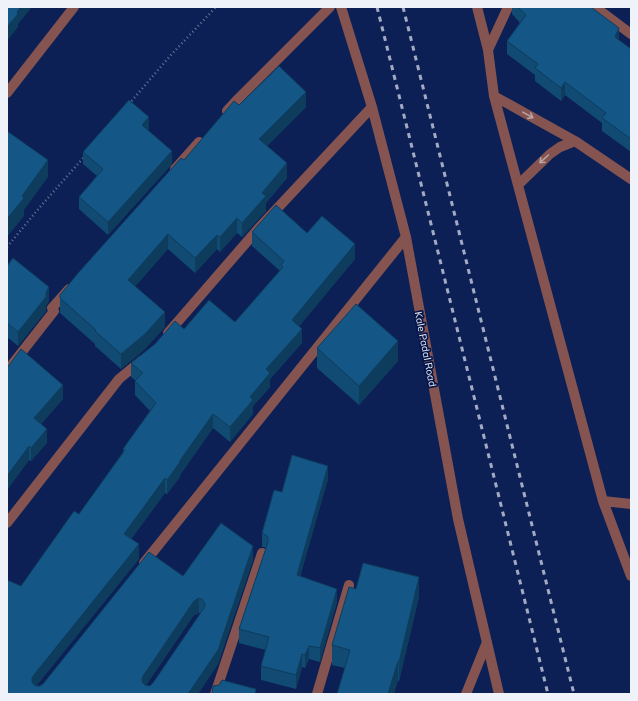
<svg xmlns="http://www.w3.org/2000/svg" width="638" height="701" font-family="Mulish,sans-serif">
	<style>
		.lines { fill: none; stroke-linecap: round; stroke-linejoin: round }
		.path { stroke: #687597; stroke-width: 2.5; stroke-dasharray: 1 3; stroke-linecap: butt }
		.minor { stroke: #855450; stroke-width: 10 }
		.rail { stroke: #a3abc2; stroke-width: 3; stroke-dasharray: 5 5; stroke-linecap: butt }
		.wall { fill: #114a72; fill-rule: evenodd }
		.shaded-wall { fill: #0e3c5d }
		.building { fill: #145685; stroke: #0e3c5d; fill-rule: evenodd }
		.oneway { stroke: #baa3a4 }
		.labels { text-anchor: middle; stroke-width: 3.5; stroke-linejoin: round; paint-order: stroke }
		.street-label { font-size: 10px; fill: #eff2f9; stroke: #051549 }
	</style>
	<rect width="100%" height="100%" fill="#0c2055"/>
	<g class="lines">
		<path class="path" d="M 129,104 L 170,56 L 216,7
			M 7,247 L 40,207 L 85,156"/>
		<path class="minor" d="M 341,7 L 372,107 L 406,237 L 458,519 L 499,694
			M 477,7 L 488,50 L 494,96 L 603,501 L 631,576
			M 595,7 L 631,34
			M 488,50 L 508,7
			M 7,93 L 74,7
			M 494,96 L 575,141 L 631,179
			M 227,111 L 238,99 L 330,7
			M 175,169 L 199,142
			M 518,185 L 550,154 L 560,147 L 575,141
			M 168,333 L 258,229 L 372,107
			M 7,371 L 54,311 L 52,308 L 69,289
			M 603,501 L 631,504
			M 7,523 L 119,379 L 142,360
			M 144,563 L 406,237
			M 215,694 L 262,553
			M 317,694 L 349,585
			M 466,694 L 487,642"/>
		<path class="rail" d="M 377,7 L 548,694
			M 403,7 L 574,694"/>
	</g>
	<path class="wall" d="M 512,7 L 591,7 L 619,40 L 631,49 L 631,152 L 602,131 L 602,123 L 565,95 L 561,101 L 535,81 L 535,75 L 507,54 L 507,41 L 520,23 L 512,14 Z
		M 239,105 L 306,107 L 267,146 L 287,178 L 266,203 L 266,211 L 242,237 L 237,233 L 220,252 L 217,249 L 195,273 L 168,249 L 135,286 L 165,327 L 145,349 L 121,369 L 95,346 L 95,344 L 60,313 L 60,295 L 184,160 Z
		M 149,129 L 148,130 L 172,164 L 108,235 L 79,209 L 79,197 L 97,176 L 83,164 L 83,152 Z
		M 252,232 L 307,233 L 355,259 L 299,326 L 302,343 L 270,379 L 270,387 L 253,406 L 253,414 L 230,442 L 213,428 L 180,475 L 180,477 L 167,494 L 165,493 L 131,539 L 139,559 L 36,686 L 40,686 L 183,576 L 253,560 L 218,664 L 198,694 L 7,694 L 21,586 L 79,514 L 123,452 L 123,449 L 150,411 L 135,395 L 135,380 L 131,377 L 131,363 L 184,329 L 235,322 L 280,271 L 252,246 ZM 199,613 L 201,613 L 153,683 L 150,686 L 146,685 L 194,615 Z
		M 7,266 L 49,301 L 46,306 L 46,311 L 18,346 L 7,337 Z
		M 317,348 L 398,361 L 359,405 L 317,368 Z
		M 7,368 L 63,399 L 41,424 L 47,443 L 31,461 L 29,460 L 7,490 Z
		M 328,479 L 300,576 L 337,602 L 320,662 L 309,659 L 305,668 L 302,667 L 296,689 L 261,680 L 261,666 L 266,650 L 239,643 L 239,629 L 266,548 L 264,547 L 262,547 L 262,533 L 282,492 Z
		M 356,589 L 419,597 L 399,681 L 332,665 L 332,645 Z"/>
	<path class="shaded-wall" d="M 21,7 L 32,7 L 18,24 L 18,27 L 7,41 L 7,27 Z
		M 619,28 L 619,41 L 615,37 Z
		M 565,82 L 565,95 L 561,101 L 561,88 Z
		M 306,92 L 306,107 L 259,154 L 259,139 Z
		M 149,117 L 149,129 L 142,137 L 142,125 Z
		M 172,151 L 172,164 L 108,235 L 108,222 Z
		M 48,160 L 48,177 L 24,210 L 24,216 L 7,237 L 7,219 L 22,196 Z
		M 287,163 L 287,178 L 266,203 L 266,211 L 242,237 L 242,223 L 262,193 Z
		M 237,218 L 237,233 L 220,252 L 220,237 Z
		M 168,234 L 168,249 L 128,295 L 128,280 Z
		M 217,235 L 217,249 L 195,273 L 195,258 Z
		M 355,244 L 355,259 L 292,335 L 292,320 Z
		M 49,287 L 49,301 L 46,306 L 46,311 L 18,346 L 18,332 Z
		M 165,312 L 165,327 L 145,349 L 121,369 L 121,354 Z
		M 302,329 L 302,343 L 270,379 L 270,387 L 253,406 L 253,414 L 230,442 L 230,427 L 250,397 L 266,369 Z
		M 398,341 L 398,361 L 359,405 L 359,386 Z
		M 63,385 L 63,399 L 34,432 L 34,418 Z
		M 213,414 L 213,428 L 180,475 L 180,477 L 167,494 L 167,480 L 179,462 Z
		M 47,429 L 47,443 L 31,461 L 31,448 Z
		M 29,446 L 29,460 L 7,490 L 7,476 Z
		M 328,466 L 328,479 L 297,588 L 297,575 Z
		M 165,478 L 165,493 L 124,549 L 124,534 Z
		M 139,544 L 139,559 L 33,690 L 32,678 L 33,676 Z
		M 253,546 L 253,560 L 218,664 L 198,694 L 188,694 Z
		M 419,577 L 419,597 L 399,681 L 399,662 Z
		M 337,589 L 337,602 L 320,662 L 320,648 Z
		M 199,598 L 199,613 L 194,615 L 143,690 L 142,679 L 143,676 L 194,601 Z
		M 309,646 L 309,659 L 305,668 L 305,655 Z
		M 302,654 L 302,667 L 296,689 L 296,675 Z
		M 398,661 L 398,681 L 394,694 L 388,694 Z"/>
	<path class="building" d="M 7,7 L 21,7 L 17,12 L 18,14 L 7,27 Z
		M 518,7 L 591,7 L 619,28 L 615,37 L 631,49 L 631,139 L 602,118 L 606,113 L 565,82 L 561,88 L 535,68 L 538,64 L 507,41 L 526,15 Z
		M 279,66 L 306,92 L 259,139 L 287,163 L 262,193 L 266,196 L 242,223 L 237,218 L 220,237 L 217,235 L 195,258 L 168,234 L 128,280 L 165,312 L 145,334 L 121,354 L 95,331 L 96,330 L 60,298 L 60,295 L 79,272 L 181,158 L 184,160 L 234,101 L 239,105 Z
		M 129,100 L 149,117 L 142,125 L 172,151 L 108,222 L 79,197 L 103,169 L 83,152 Z
		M 7,131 L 48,160 L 22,196 L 24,198 L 7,219 Z
		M 276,205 L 307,233 L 322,216 L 355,244 L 292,320 L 302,329 L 266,369 L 270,373 L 250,397 L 253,400 L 230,427 L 213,414 L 179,462 L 180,462 L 167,480 L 165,478 L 124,534 L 139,544 L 33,676 L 32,678 L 32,682 L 34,685 L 37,686 L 40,686 L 43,684 L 149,552 L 183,576 L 221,523 L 253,546 L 218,650 L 188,694 L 7,694 L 7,580 L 21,586 L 74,511 L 79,514 L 125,450 L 123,449 L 156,403 L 135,381 L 143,373 L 131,363 L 155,344 L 175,321 L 184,329 L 209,300 L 235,322 L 283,267 L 281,265 L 284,261 L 252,232 ZM 199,598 L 203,600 L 205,605 L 204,608 L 153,683 L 150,686 L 145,685 L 142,682 L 142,679 L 143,676 L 194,601 Z
		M 13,258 L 49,287 L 46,292 L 46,297 L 18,332 L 7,323 L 7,266 Z
		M 356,304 L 398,341 L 359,386 L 317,348 Z
		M 21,349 L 63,385 L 34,418 L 47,429 L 31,448 L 29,446 L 7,476 L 7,368 Z
		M 292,455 L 328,466 L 297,575 L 337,589 L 320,648 L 309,646 L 305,655 L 302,654 L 296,675 L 261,666 L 269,637 L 239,629 L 268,542 L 268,539 L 267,536 L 264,534 L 262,533 L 274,490 L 282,492 Z
		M 363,563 L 419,577 L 399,662 L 398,661 L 388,694 L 337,694 L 350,650 L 332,645 L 349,587 L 356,589 Z
		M 222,680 L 256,689 L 255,694 L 212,694 L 213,686 L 219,685 Z"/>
	<defs><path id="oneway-shaft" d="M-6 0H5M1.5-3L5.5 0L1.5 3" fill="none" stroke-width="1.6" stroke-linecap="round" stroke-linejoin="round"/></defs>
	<g class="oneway">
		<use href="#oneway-shaft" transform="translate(528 115) rotate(29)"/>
		<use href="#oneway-shaft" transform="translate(544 159) rotate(138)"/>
	</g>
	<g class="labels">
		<g class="street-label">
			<text transform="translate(426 349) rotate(79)" y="4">Kale Padal Road</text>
		</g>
	</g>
	<rect width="638" height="701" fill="none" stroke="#eff2f9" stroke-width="16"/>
</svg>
